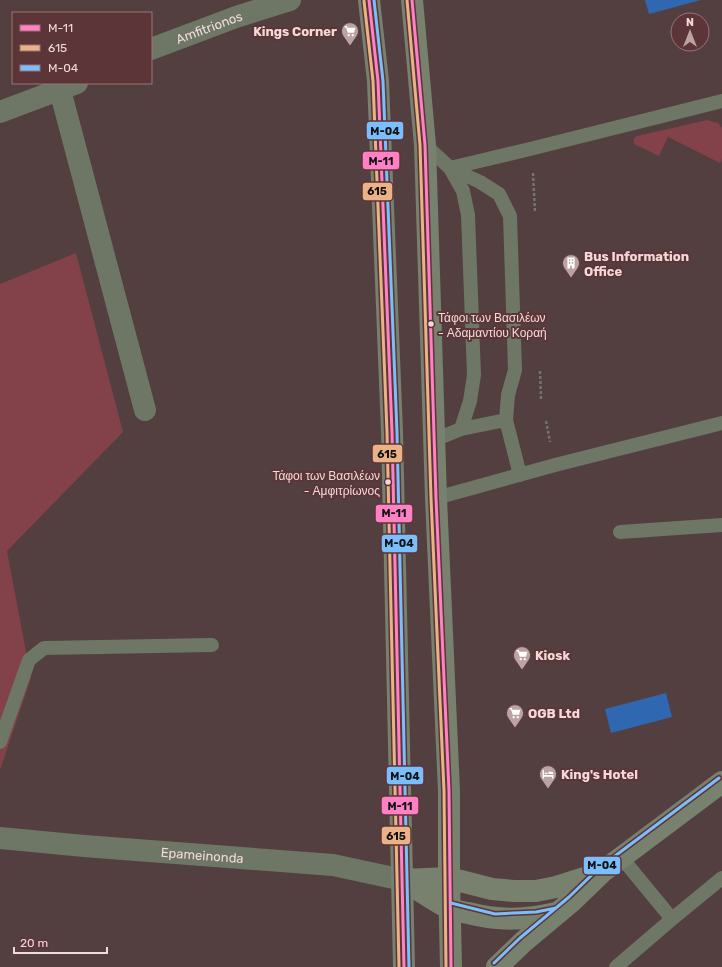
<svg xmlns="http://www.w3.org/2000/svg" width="722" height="967" font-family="Rubik,sans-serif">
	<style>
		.green { fill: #834249 }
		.water { fill: #2f68b1 }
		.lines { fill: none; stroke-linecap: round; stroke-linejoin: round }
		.path { stroke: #75746b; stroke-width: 2.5; stroke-dasharray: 3 2; stroke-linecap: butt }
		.service { stroke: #6e7665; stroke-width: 14 }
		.minor { stroke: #6e7665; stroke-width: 22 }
		.secondary { stroke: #77816d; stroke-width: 22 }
		.bus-1-casing { stroke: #5c3538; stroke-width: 6 }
		.bus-2-casing { stroke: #5c3538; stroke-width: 6 }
		.bus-3-casing { stroke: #5c3538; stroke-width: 6 }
		.bus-1 { stroke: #ff80c5; stroke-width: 3 }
		.bus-2 { stroke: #ebb288; stroke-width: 3 }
		.bus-3 { stroke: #7abffc; stroke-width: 3 }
		.bus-dot { fill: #f3d9da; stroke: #5c3538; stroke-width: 1.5 }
		.labels { text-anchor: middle; stroke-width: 4; stroke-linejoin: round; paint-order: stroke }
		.bus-label { font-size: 12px; fill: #f3d9da; stroke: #5c3538; text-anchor: start }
		.street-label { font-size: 13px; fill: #f3d9da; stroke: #5c3538 }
		.poi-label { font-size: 13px; font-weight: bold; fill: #f3d9da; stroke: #5c3538; text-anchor: start }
		.line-badge { stroke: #5c3538; stroke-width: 1.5 }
		.pale-badge-label { font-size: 11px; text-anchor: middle; font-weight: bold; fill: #111 }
	</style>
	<rect width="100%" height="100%" fill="#533e40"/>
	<path class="green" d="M 707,120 L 718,123 L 722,128 L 722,159 L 720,163 L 668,137 L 659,156 L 634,144 L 634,138 L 637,136 Z
		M 76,253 L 123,432 L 7,551 L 31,678 L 0,770 L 0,284 Z"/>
	<path class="water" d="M 645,0 L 701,0 L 649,14 Z
		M 666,693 L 672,717 L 611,733 L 605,709 Z"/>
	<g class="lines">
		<path class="path" d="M 533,173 L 535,212
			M 540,371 L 541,399
			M 546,421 L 550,442"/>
		<path class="service" d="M 425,145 L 450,168 L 530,149 L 722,101
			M 450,168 L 480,182 L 499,194 L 510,216 L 515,370 L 508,395 L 506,420 L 520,475
			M 450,168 L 463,191 L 468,215 L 474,375 L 470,401 L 461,429
			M 434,440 L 461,429 L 506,420
			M 436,498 L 555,465 L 722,423
			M 620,532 L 722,525
			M 0,742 L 29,660 L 44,648 L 212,645
			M 621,857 L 672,919
			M 616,967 L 672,919 L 722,878"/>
		<g class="minor">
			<path id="s1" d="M 151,49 L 236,17 L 290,0"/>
			<path d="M 60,90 L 145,410"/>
			<path d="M 0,112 L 77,83"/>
			<path id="s2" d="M 0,838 L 84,846 L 333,865 L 403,880"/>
		</g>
		<path class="secondary" d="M 369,0 L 378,81 L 392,432 L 404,967
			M 412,0 L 425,145 L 436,498 L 449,791 L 449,878 L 451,967
			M 403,880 L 449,878 L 492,889 L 514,891 L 536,891 L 556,887 L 597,874
			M 403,880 C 417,889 436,902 450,909 C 456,911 462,912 468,913 C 500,921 525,920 556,913
			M 497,967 L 523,942 L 572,901 L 602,872 L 722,782"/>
		<g class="bus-1-casing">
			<path id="bus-1" d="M 369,0 L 378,81 L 392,432 L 404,967
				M 412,0 L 425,145 L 436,498 L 449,791 L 451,967"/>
		</g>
		<g class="bus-2-casing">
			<path id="bus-2" d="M 407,0 L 420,145 L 431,498 L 444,791 L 446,967
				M 364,1 L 373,81 L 387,432 L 399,967"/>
		</g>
		<g class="bus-3-casing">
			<path id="bus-3" d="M 374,0 L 383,81 L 397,432 L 409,967
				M 451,903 L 495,914 L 536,912 L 556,908
				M 494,963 L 520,938 L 569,897 L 599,868 L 719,778"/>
		</g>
		<use href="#bus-1" class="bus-1"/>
		<use href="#bus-2" class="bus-2"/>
		<use href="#bus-3" class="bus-3"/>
	</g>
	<defs>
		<g id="supermarket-pin" transform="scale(0.9)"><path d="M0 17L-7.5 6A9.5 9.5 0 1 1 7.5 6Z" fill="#bba3a4" stroke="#5c3538"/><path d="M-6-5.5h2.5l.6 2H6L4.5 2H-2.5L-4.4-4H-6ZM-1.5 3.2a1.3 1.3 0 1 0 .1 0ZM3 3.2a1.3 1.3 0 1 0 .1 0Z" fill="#fff"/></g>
		<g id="building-pin" transform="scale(0.9)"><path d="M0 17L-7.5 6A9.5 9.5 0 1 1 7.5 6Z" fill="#bba3a4" stroke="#5c3538"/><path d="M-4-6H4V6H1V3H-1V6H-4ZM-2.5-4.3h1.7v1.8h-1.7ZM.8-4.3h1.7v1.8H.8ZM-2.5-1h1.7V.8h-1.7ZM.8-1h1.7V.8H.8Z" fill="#fff"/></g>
		<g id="hotel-pin" transform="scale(0.9)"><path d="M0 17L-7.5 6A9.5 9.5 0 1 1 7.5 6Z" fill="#bba3a4" stroke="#5c3538"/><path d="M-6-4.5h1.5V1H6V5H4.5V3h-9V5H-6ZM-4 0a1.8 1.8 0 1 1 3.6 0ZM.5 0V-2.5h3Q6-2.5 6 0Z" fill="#fff"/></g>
	</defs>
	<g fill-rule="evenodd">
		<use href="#supermarket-pin" x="350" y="31"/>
		<use href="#building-pin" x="571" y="263"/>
		<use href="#supermarket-pin" x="522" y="655"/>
		<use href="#supermarket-pin" x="515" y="713"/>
		<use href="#hotel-pin" x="548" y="774"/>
	</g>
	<g class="bus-dot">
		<circle cx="431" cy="324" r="3.5"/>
		<circle cx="388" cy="482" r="3.5"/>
	</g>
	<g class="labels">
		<g class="bus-label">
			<text x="438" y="322">Τάφοι των Βασιλέων<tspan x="438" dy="15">- Αδαμαντίου Κοραή</tspan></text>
			<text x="380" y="480" text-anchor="end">Τάφοι των Βασιλέων<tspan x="380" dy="15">- Αμφιτρίωνος</tspan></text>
		</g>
		<g class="street-label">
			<text dy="5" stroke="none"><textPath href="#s1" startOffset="62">Amfitrionos</textPath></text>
			<text dy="5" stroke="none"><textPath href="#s2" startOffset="203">Epameinonda</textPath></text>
		</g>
		<g class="poi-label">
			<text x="337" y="36" text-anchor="end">Kings Corner</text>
			<text x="584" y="261">Bus Information<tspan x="584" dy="15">Office</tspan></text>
			<text x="535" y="660">Kiosk</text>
			<text x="528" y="718">OGB Ltd</text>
			<text x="561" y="779">King's Hotel</text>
		</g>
	</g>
	<g class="line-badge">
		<rect x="366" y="121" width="38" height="19" rx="4" fill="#7abffc"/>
		<rect x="362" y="151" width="38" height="19" rx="4" fill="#ff80c5"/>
		<rect x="362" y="182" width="31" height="19" rx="4" fill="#ebb288"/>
		<rect x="372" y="444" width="31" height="19" rx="4" fill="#ebb288"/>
		<rect x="375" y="504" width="38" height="19" rx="4" fill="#ff80c5"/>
		<rect x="381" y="534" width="37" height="19" rx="4" fill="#7abffc"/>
		<rect x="386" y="766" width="38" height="19" rx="4" fill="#7abffc"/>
		<rect x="381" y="796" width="38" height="19" rx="4" fill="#ff80c5"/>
		<rect x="381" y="826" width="30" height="19" rx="4" fill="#ebb288"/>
		<rect x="583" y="856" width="38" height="19" rx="4" fill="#7abffc"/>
	</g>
	<g class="pale-badge-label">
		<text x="385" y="135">M-04</text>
		<text x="381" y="165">M-11</text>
		<text x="377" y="195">615</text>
		<text x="387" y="458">615</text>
		<text x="394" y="517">M-11</text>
		<text x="399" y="547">M-04</text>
		<text x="405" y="780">M-04</text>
		<text x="400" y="810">M-11</text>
		<text x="396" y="840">615</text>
		<text x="602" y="869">M-04</text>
	</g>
	<rect x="12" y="12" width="140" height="72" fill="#5c3538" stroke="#987779"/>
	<rect x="20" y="25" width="20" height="6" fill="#ff80c5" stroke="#987779"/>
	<text x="48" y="32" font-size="12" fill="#f3d9da">M-11</text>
	<rect x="20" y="45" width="20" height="6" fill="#ebb288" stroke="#987779"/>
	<text x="48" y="52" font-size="12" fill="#f3d9da">615</text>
	<rect x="20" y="65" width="20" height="6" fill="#7abffc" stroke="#987779"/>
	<text x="48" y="72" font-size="12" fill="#f3d9da">M-04</text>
	<g transform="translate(690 32)"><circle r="19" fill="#5c3538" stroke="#987779"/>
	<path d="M0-3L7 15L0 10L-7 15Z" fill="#bba3a4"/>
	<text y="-6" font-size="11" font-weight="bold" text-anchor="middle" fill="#f3d9da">N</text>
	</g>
	<path d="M14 947v6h93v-6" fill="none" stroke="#f3d9da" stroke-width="2"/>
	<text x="20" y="947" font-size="12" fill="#f3d9da" stroke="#5c3538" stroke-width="3" paint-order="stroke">20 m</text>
</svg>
